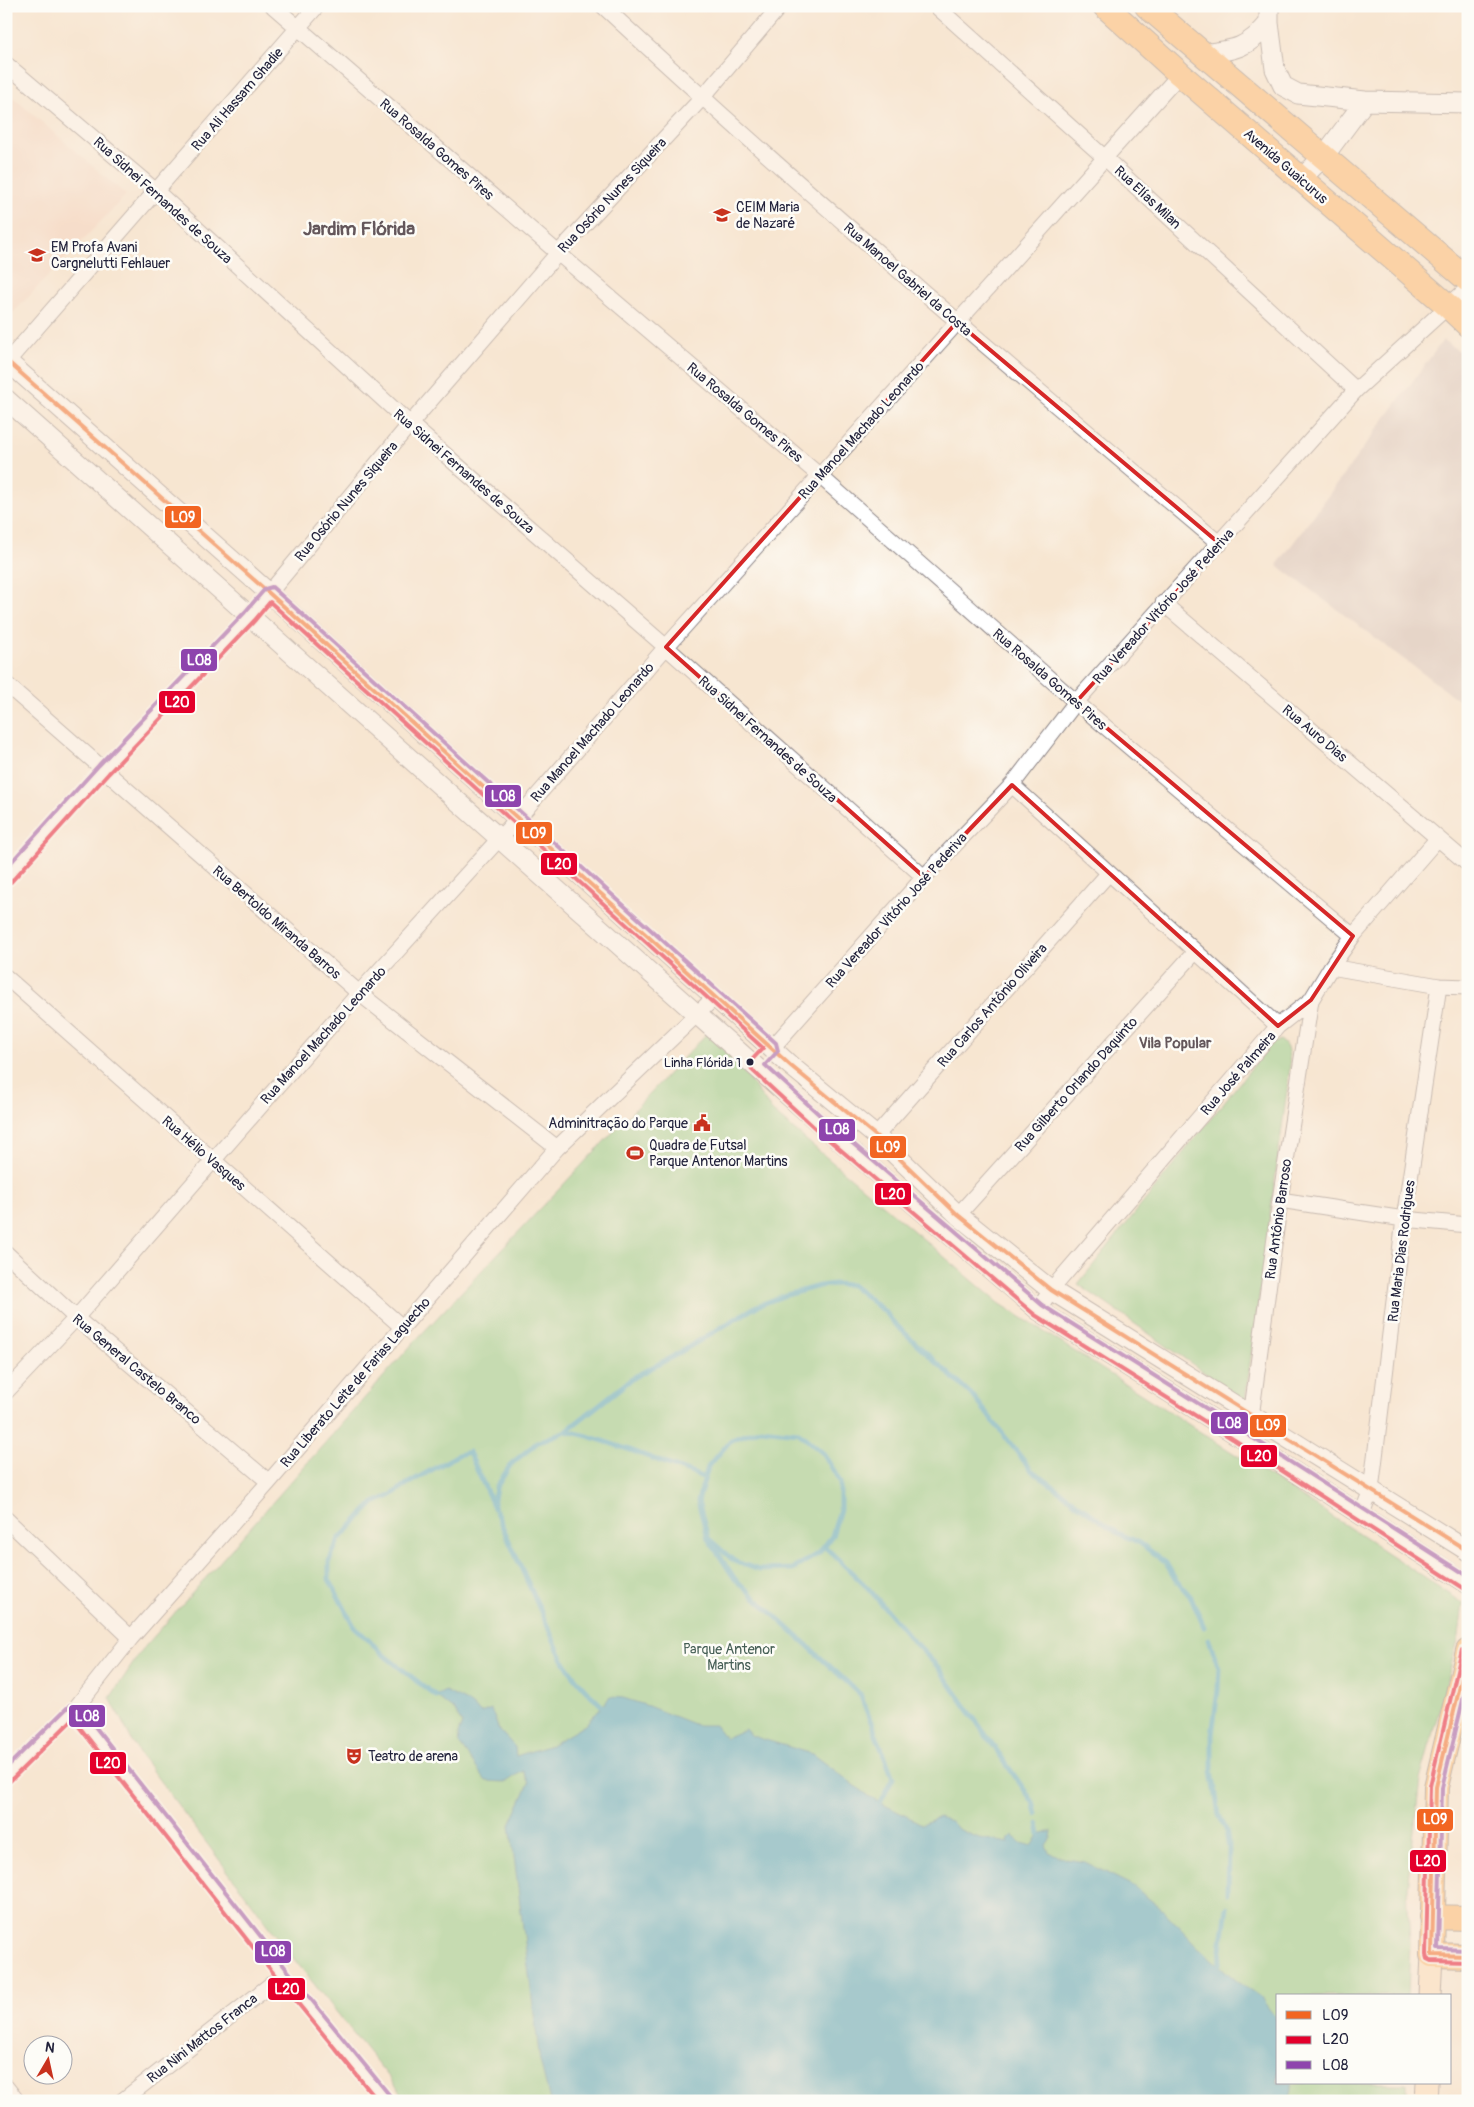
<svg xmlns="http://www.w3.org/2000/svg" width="1474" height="2107" font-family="Pangolin,sans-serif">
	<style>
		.built { fill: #f4d3c0 }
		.industrial { fill: #d0c0bc }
		.green { fill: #8acf89; stroke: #567862 }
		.water { fill: #45a7c5; stroke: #346480 }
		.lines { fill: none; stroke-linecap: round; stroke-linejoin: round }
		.stream { stroke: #45a7c5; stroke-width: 5 }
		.minor-casing { stroke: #8c8486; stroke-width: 17 }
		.tertiary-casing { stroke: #8c8486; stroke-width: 21 }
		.secondary-casing { stroke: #8c8486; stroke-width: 23 }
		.primary-casing { stroke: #8c8486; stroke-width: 26 }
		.minor { stroke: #fff; stroke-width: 15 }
		.tertiary { stroke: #fff; stroke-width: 19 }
		.secondary { stroke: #ffe4c6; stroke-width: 21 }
		.primary { stroke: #febb71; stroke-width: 24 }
		.bus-1-casing { stroke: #fdfcf7; stroke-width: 8 }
		.bus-2-casing { stroke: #fdfcf7; stroke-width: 8 }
		.bus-3-casing { stroke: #fdfcf7; stroke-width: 8 }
		.bus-1 { stroke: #f26522; stroke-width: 4 }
		.bus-2 { stroke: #e4002b; stroke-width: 4 }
		.bus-3 { stroke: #8e44ad; stroke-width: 4 }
		.marked { fill: none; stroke: #d62828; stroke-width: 4; stroke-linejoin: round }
		.bus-dot { fill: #22223b; stroke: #fdfcf7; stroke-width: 2 }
		.labels { text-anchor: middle; stroke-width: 5; stroke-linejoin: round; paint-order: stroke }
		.bus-label { font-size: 13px; fill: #22223b; stroke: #fdfcf7; text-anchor: end }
		.street-label { font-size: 14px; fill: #22223b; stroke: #fdfcf7 }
		.poi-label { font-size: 14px; fill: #22223b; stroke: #fdfcf7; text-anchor: start }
		.park-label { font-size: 14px; fill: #465f56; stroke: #fdfcf7 }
		.neighbourhood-label { font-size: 15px; font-weight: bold; fill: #64575b; stroke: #fdfcf7 }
		.district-label { font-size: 19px; font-weight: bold; fill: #64575b; stroke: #fdfcf7 }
		.line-badge { stroke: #fdfcf7; stroke-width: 2 }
		.badge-label { font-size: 14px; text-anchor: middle; font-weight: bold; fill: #fff }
	</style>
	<rect width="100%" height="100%" fill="#fdfcf7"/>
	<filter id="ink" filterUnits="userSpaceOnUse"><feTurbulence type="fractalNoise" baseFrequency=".02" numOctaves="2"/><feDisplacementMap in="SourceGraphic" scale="10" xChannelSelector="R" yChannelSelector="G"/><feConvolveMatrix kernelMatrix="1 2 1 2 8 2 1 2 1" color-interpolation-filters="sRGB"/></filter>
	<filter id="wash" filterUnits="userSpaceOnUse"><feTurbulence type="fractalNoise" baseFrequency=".0096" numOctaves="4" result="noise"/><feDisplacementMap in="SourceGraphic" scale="20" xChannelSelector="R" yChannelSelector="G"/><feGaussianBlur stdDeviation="1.12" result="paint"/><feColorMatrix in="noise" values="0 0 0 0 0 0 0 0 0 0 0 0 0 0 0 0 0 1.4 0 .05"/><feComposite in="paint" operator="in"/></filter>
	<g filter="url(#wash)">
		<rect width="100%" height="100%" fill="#f7e6d1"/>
		<path class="built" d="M 6,91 L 126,195 L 9,317 L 6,315 Z"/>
		<path class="industrial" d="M 1443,340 L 1468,357 L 1468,707 L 1277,565 Z"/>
		<path class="green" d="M 708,1032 L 739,1066 L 774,1113 L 999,1303 L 1330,1515 L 1463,1603 L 1459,1636 L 1420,1780 L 1407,1888 L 1410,1943 L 1408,1996 L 1278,1996 L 1278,2083 L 1406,2083 L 1406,2101 L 408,2101 L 294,1959 L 138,1752 L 110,1698 L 142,1650 L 415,1341 Z
			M 1280,1040 C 1290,1046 1289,1058 1290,1068 L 1245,1401 L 1078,1284 L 1269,1046 Z"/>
		<path class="water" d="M 445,1691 L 467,1702 L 481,1713 L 491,1709 L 499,1730 L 515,1747 L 516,1756 L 551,1745 L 585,1725 L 610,1697 L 623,1698 L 648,1706 L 696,1725 L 715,1725 L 725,1738 L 746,1729 L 752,1736 L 813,1754 L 873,1799 L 922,1824 L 939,1817 L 951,1821 L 958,1829 L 979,1838 L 1009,1843 L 1008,1840 L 1013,1835 L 1021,1843 L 1032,1846 L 1040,1835 L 1052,1831 L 1051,1838 L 1046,1845 L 1049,1852 L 1066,1859 L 1085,1862 L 1133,1886 L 1163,1910 L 1198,1947 L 1237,1981 L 1261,1998 L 1278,2021 L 1278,2083 L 1293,2083 L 1288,2101 L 550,2101 L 540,2061 L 510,1825 L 529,1783 L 523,1771 L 506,1782 L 486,1781 L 459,1744 L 458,1734 L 462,1724 L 455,1711 L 436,1696 Z"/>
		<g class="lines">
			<path class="stream" d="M 566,1431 L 634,1377 L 672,1357 L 757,1306 L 783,1296 L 819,1286 L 834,1284 L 852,1285 L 885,1312 L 894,1323 L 974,1397 L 1031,1470 L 1116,1532 L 1140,1543 L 1166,1563 L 1175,1579 L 1191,1597 L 1204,1627
				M 493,1505 L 496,1488 L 511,1464 L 538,1442 L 566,1431 L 588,1436 L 630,1450 L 705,1478
				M 708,1538 L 734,1561 L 759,1570 L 793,1569 L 819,1553 L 832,1536 L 840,1509 L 840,1482 L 824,1454 L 799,1433 L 760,1429 L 731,1440 L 708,1467 L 698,1501 L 708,1538 L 735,1579 L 860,1694 L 893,1778 L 880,1803
				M 824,1546 L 868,1588 L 912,1640 L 938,1667 L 1033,1802 L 1036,1814
				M 1209,1640 L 1219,1668 L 1218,1690 L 1212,1735 L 1212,1770 L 1219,1815 L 1226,1830 L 1229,1849 L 1228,1894
				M 436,1696 L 385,1656 L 354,1626 L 329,1579 L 329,1561 L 339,1539 L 374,1503 L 390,1496 L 407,1484 L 458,1455 L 469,1452 L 560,1654 C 571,1675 585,1690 602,1706
				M 1038,1824 L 1040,1835
				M 1219,1964 L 1227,1907"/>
		</g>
	</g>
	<g filter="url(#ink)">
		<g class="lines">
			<g class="minor-casing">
				<path id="minor" d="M 273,6 L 558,253 L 820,476 L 1076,702 L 1353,936
					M 603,6 C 803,192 1011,368 1220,544
					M 936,6 L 1105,158 L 1356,390
					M 6,64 L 157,192 L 410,424 L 666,647 L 924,877
					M 6,363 L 317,6
					M 1163,603 L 1468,864
					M 6,684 L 359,993 L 557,1148
					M 1012,785 L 1278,1026
					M 6,878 L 104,769 L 250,616 L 410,424 L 558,253 L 702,98 L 780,6
					M 1331,967 L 1439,986 L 1468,987
					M 6,977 L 402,1327
					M 772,1048 L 924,877 L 1012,785 L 1076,702 L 1356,390 L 1468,288
					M 876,1136 L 1108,874
					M 1280,1200 L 1404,1219 L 1468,1225
					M 958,1215 L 1195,952
					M 6,1253 L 76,1318 L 269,1482
					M 1038,1310 L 1051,1290 L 1278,1026 L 1311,1000 L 1331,967 L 1353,936 L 1438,838
					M 6,1392 L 76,1318 L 359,993 L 518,818 L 666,647 L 1180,74
					M 1239,1436 L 1251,1417 L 1280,1200 L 1311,1000
					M 1361,1516 L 1371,1490 L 1404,1219 L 1439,986
					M 6,1519 L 131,1638
					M 74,1710 L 283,1975 L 386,2101
					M 6,1777 L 74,1710 L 131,1638 L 269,1482 L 557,1148 L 715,997
					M 6,2087 L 17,2101
					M 122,2101 L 283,1975"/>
			</g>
			<g class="tertiary-casing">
				<path id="tertiary" d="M 1269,6 L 1269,23 L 1275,69 L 1283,86 L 1298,94 L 1365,101 L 1468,103
					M 1201,54 C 1234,50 1247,49 1269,23
					M 1301,179 L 1324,156 L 1365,101
					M 6,360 L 269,593 L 791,1066 L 876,1136 L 958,1215 L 1051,1290 L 1468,1551
					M 6,399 L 819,1123 L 1038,1310 L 1239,1436 L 1468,1584"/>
			</g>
			<g class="secondary-casing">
				<path id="secondary" d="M 1430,1996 L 1432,1955
					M 1426,2101 L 1427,2083"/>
			</g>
			<g class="primary-casing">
				<path id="primary" d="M 1105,6 L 1180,74 L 1448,306 L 1468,325
					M 1147,6 L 1468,280
					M 1468,1651 L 1436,1787 L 1432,1955 L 1468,1956
					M 1432,1917 L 1468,1918"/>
			</g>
			<use href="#minor" class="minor"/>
			<use href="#tertiary" class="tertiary"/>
			<use href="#secondary" class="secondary"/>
			<use href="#primary" class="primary"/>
			<g class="bus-1-casing">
				<path id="bus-1" d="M 6,360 L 269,593 L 791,1066 L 876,1136 L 958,1215 L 1051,1290 L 1468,1551
					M 1468,1652 L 1436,1787 L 1432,1955 L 1468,1956"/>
			</g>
			<g class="bus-2-casing">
				<path id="bus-2" d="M 11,882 L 109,773 L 255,620 L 270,602 L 763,1048 L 750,1062 L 752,1070 L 815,1128 L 1035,1315 L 1236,1441 L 1465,1589
					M 1462,1650 L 1430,1786 L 1426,1955 L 1427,1959 L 1431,1961 L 1468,1962
					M 10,1781 L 73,1719 L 278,1979 L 378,2101"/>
			</g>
			<g class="bus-3-casing">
				<path id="bus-3" d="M 6,868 L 99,765 L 245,612 L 265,589 L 272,587 L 776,1043 L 778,1051 L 765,1065 L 823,1118 L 1042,1305 L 1242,1431 L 1468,1576
					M 1468,1679 L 1442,1788 L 1438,1949 L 1468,1950
					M 6,1768 L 70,1705 L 78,1705 L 288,1971 L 391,2097"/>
			</g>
			<use href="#bus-1" class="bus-1"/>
			<use href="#bus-2" class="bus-2"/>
			<use href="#bus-3" class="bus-3"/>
		</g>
	</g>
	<path d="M0 0H1474V2107H0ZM 957,322 L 1220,544 L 1076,702 L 1353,936 L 1311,1000 L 1278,1026 L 1012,785 L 924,877 L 666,647 Z" fill="#f7e6d1" fill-opacity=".55" fill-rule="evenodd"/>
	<path class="marked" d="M 957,322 L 1220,544 L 1076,702 L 1353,936 L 1311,1000 L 1278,1026 L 1012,785 L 924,877 L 666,647 Z"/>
	<defs>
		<g id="school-bare" transform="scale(1.35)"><path d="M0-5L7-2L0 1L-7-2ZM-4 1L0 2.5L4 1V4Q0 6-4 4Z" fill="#c8321e" stroke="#fdfcf7" stroke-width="2.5" paint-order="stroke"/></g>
		<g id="civic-bare" transform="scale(1.35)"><path d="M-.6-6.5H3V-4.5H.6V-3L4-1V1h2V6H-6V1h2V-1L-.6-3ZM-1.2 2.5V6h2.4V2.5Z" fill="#c8321e" stroke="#fdfcf7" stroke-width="2.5" paint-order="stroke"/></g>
		<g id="stadium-bare" transform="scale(1.35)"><path d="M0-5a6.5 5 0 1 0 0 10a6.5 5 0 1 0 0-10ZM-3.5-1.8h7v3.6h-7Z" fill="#c8321e" stroke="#fdfcf7" stroke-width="2.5" paint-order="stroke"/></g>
		<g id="theatre-bare" transform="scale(1.35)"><path d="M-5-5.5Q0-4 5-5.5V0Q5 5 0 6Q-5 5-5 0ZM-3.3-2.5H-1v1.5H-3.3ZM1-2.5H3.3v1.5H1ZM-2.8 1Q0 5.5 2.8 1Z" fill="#c8321e" stroke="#fdfcf7" stroke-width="2.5" paint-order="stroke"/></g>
	</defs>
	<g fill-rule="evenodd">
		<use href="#school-bare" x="722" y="215"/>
		<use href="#school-bare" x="37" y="255"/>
		<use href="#civic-bare" x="702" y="1123"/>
		<use href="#stadium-bare" x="635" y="1153"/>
		<use href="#theatre-bare" x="354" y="1756"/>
	</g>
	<circle class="bus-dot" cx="750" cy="1062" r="4.5"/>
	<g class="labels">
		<g class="bus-label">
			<text x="741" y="1067">Linha Flórida 1</text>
		</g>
		<g class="street-label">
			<text transform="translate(237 99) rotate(-49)" y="5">Rua Ali Hassam Ghadie</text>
			<text transform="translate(437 149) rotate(41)" y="5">Rua Rosalda Gomes Pires</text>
			<text transform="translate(1286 166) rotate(41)" y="5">Avenida Guaicurus</text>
			<text transform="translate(612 195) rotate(-47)" y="5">Rua Osório Nunes Siqueira</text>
			<text transform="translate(1148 197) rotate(43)" y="5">Rua Elías Milan</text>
			<text transform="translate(163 200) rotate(42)" y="5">Rua Sidnei Fernandes de Souza</text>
			<text transform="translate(908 279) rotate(41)" y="5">Rua Manoel Gabriel da Costa</text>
			<text transform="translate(745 412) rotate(40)" y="5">Rua Rosalda Gomes Pires</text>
			<text transform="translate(861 430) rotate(-48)" y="5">Rua Manoel Machado Leonardo</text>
			<text transform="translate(464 471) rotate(41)" y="5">Rua Sidnei Fernandes de Souza</text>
			<text transform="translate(346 501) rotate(-50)" y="5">Rua Osório Nunes Siqueira</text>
			<text transform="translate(1163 606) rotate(-48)" y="5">Rua Vereador Vitório José Pederiva</text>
			<text transform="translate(1050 679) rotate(41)" y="5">Rua Rosalda Gomes Pires</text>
			<text transform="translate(592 732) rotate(-49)" y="5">Rua Manoel Machado Leonardo</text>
			<text transform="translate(1315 733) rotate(40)" y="5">Rua Auro Dias</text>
			<text transform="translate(768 739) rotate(42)" y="5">Rua Sidnei Fernandes de Souza</text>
			<text transform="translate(896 910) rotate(-48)" y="5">Rua Vereador Vitório José Pederiva</text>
			<text transform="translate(277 922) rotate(41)" y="5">Rua Bertoldo Miranda Barros</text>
			<text transform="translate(992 1005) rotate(-49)" y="5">Rua Carlos Antônio Oliveira</text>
			<text transform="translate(323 1035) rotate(-48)" y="5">Rua Manoel Machado Leonardo</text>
			<text transform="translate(1238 1073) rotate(-49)" y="5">Rua José Palmeira</text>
			<text transform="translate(1076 1084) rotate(-48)" y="5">Rua Gilberto Orlando Daquinto</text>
			<text transform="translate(204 1153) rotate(41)" y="5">Rua Hélio Vasques</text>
			<text transform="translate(1278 1219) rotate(-82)" y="5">Rua Antônio Barroso</text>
			<text transform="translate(1401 1251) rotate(-83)" y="5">Rua Maria Dias Rodrigues</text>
			<text transform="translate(137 1369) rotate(40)" y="5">Rua General Castelo Branco</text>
			<text transform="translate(355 1382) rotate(-49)" y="5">Rua Liberato Leite de Farias Laguecho</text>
			<text transform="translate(202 2038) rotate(-38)" y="5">Rua Nini Mattos Franca</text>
		</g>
		<g class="poi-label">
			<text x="736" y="212">CEIM Maria<tspan x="736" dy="16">de Nazaré</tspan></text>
			<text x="51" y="252">EM Profª Avani<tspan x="51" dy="16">Cargnelutti Fehlauer</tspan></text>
			<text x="688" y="1128" text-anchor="end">Adminitração do Parque</text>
			<text x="649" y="1150">Quadra de Futsal<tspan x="649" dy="16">Parque Antenor Martins</tspan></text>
			<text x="368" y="1761">Teatro de arena</text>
		</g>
		<g class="park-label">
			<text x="729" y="1654">Parque Antenor<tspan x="729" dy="16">Martins</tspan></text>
		</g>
		<g class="neighbourhood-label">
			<text x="1175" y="1048">Vila Popular</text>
		</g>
		<g class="district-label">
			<text x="359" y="235">Jardim Flórida</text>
		</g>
	</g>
	<g class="line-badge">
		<rect x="164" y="505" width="38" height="24" rx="5" fill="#f26522"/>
		<rect x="180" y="648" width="38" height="24" rx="5" fill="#8e44ad"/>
		<rect x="158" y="690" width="38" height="24" rx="5" fill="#e4002b"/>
		<rect x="484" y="784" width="38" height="24" rx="5" fill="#8e44ad"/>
		<rect x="515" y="821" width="38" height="24" rx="5" fill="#f26522"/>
		<rect x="540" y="852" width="38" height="24" rx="5" fill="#e4002b"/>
		<rect x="818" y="1118" width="38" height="24" rx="5" fill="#8e44ad"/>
		<rect x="869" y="1135" width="38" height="24" rx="5" fill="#f26522"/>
		<rect x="874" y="1182" width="38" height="24" rx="5" fill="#e4002b"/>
		<rect x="1210" y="1411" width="39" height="24" rx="5" fill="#8e44ad"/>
		<rect x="1249" y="1414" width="38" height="24" rx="5" fill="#f26522"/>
		<rect x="1240" y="1444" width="38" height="24" rx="5" fill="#e4002b"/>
		<rect x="68" y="1704" width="38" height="24" rx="5" fill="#8e44ad"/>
		<rect x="89" y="1751" width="38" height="24" rx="5" fill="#e4002b"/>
		<rect x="1416" y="1808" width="38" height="24" rx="5" fill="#f26522"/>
		<rect x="1409" y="1849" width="38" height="24" rx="5" fill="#e4002b"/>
		<rect x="254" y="1940" width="38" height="24" rx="5" fill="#8e44ad"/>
		<rect x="267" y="1977" width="39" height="24" rx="5" fill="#e4002b"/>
	</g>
	<g class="badge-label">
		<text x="183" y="522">L09</text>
		<text x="199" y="665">L08</text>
		<text x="177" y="707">L20</text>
		<text x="503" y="801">L08</text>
		<text x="534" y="838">L09</text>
		<text x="559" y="869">L20</text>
		<text x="837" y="1134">L08</text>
		<text x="888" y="1152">L09</text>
		<text x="893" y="1199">L20</text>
		<text x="1229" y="1428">L08</text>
		<text x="1268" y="1430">L09</text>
		<text x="1259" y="1461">L20</text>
		<text x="87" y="1721">L08</text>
		<text x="108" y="1768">L20</text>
		<text x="1435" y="1824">L09</text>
		<text x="1428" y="1866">L20</text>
		<text x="273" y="1956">L08</text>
		<text x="287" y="1994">L20</text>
	</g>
	<rect width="1474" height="2107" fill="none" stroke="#fdfcf7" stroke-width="25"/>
	<rect x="1276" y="1994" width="175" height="90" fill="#fdfcf7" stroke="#a5a5ac"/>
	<rect x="1286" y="2011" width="25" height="8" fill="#f26522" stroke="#a5a5ac"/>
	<text x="1322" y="2020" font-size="15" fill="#22223b">L09</text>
	<rect x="1286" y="2036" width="25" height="8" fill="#e4002b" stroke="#a5a5ac"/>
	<text x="1322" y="2044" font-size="15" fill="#22223b">L20</text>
	<rect x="1286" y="2061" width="25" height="8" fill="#8e44ad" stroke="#a5a5ac"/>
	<text x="1322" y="2070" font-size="15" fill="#22223b">L08</text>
	<g transform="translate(48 2060) rotate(9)"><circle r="24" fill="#fdfcf7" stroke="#a5a5ac"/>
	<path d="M0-4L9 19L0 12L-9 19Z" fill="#c8321e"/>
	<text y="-8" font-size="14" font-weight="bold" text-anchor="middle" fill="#22223b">N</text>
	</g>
</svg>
